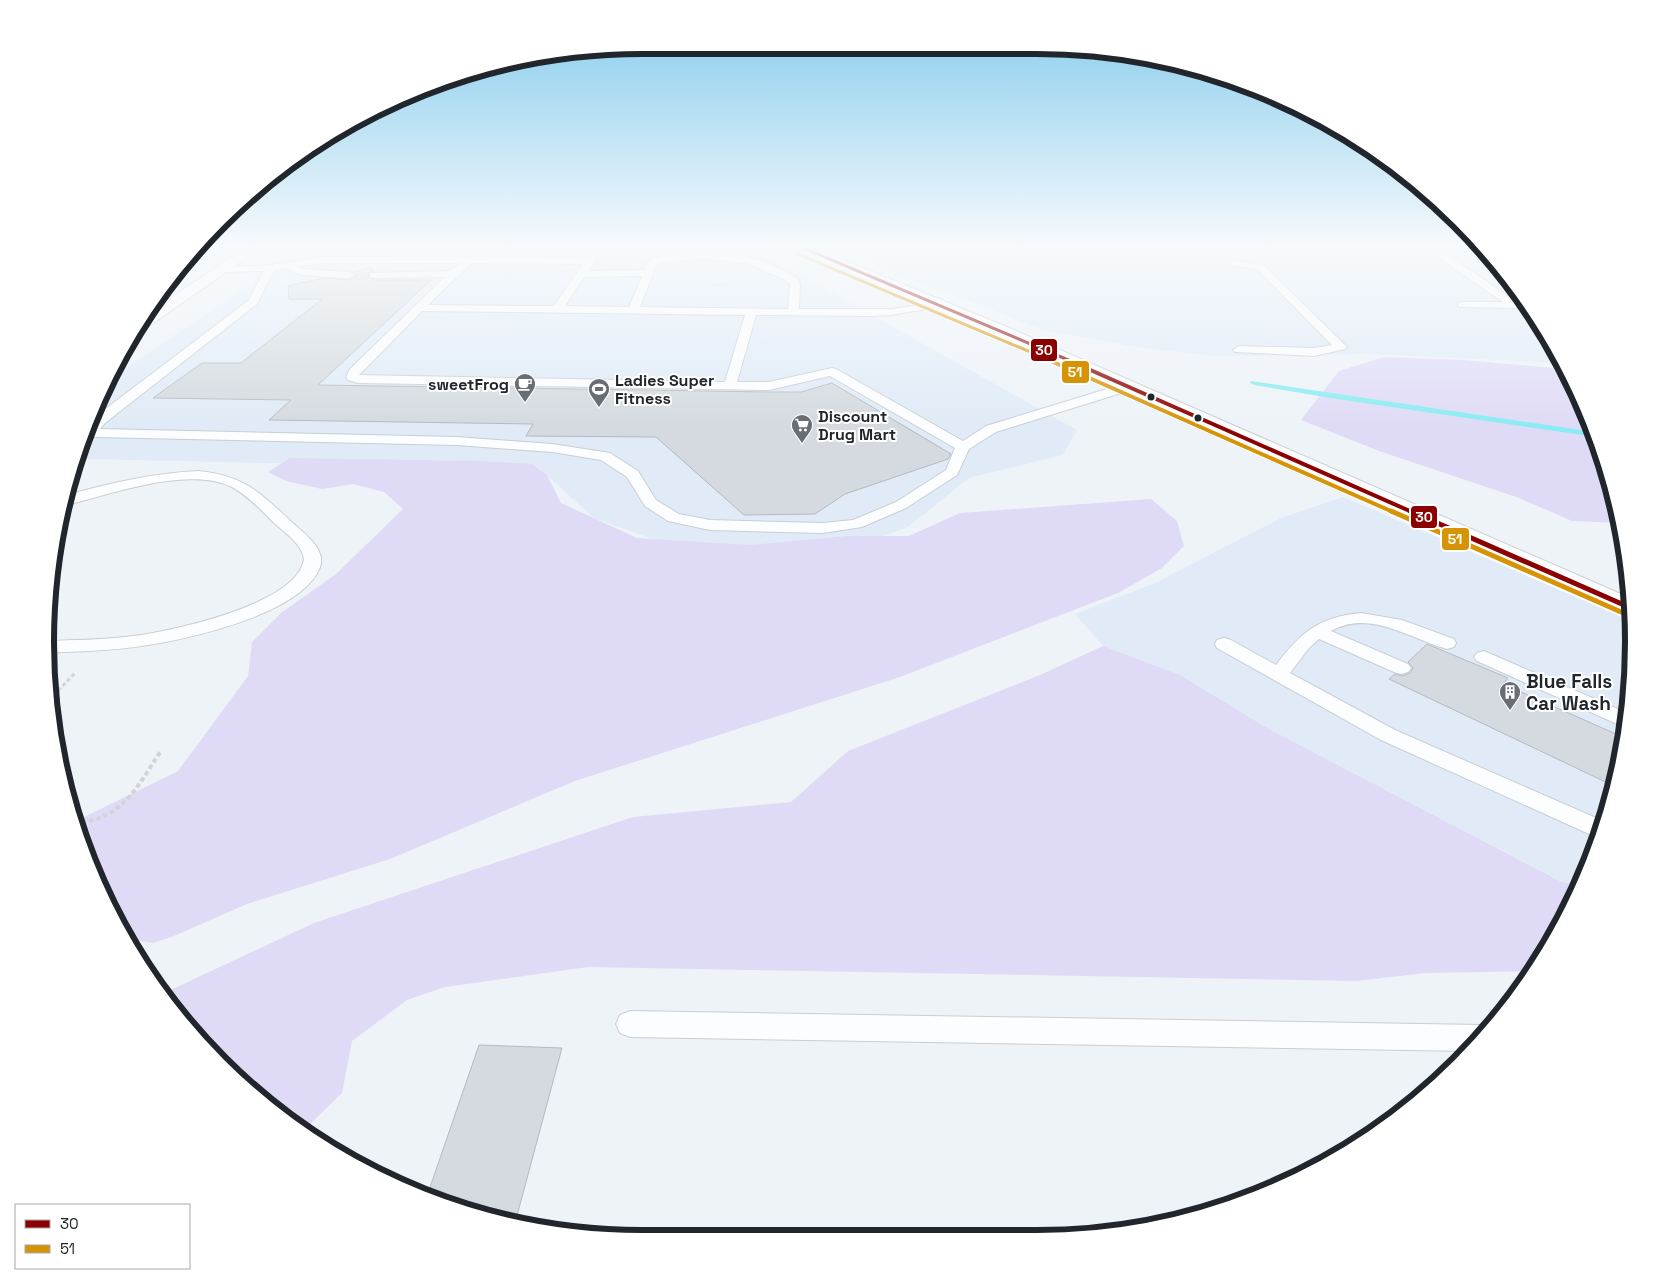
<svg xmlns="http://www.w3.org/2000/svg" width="1679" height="1284" font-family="'Space Grotesk',sans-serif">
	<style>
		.built { fill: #e0ebf7 }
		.green { fill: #dfdbf6 }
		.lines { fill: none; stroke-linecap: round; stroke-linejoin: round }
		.stream { fill: #8aecf2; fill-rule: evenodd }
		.building { fill: #d4dadf; stroke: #b4babe }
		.service-casing { stroke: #c9ced3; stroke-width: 2 }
		.minor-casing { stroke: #c9ced3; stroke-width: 2 }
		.secondary-casing { stroke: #c9ced3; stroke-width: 2 }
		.path-far2 { stroke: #d2d3d4; stroke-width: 2; stroke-dasharray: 2 1; stroke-linecap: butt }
		.path-far1 { stroke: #d2d3d4; stroke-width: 3; stroke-dasharray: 4 2.5; stroke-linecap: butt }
		.path { stroke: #d2d3d4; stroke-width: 4; stroke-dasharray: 4.5 3; stroke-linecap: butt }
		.service { fill: #fcfdfe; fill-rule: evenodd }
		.minor { fill: #fcfdfe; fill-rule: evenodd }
		.secondary { fill: #fcfdfe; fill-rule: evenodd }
		.bus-1-far2-casing { stroke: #fff; stroke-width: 5 }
		.bus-1-far1-casing { stroke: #fff; stroke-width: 6 }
		.bus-1-casing { stroke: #fff; stroke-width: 9 }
		.bus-2-far2-casing { stroke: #fff; stroke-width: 5 }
		.bus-2-far1-casing { stroke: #fff; stroke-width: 6 }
		.bus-2-casing { stroke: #fff; stroke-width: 9 }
		.bus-1-far2 { stroke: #8b0000; stroke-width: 3 }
		.bus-1-far1 { stroke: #8b0000; stroke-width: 4 }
		.bus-1 { stroke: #8b0000; stroke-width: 5 }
		.bus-2-far2 { stroke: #d79306; stroke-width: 3 }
		.bus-2-far1 { stroke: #d79306; stroke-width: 4 }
		.bus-2 { stroke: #d79306; stroke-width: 5 }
		.bus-dot { fill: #20262b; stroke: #fff; stroke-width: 2 }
		.labels { text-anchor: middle; stroke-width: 4; stroke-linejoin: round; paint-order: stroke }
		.far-poi-label { font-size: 16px; font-weight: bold; fill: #20262b; stroke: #fff; text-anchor: start }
		.poi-label { font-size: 19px; font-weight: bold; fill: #20262b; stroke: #fff; text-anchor: start }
		.rim { fill: none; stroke: #20262b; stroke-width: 6 }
		.line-badge { stroke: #fff; stroke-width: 2 }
		.badge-label { font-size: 14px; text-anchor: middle; font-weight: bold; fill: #fff }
	</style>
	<rect width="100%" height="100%" fill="#eef3f8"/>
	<path class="built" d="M 927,247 L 1488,251 L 1534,311 L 1561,363 L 1369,354 L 1212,356 L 1143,348 L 1043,330 L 877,266 L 871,256 L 873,249 Z
		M 300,250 L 739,254 L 764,258 L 813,282 L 1077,430 L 1063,455 L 969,478 L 908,527 L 844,550 L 758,554 L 650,538 L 594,518 L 540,469 L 86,459 L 78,456 L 110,379 Z
		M 1343,497 L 1632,621 L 1634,642 L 1622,759 L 1588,871 L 1581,885 L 1563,882 L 1269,729 L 1180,675 L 1103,646 L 1075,614 L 1155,583 L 1281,518 Z"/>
	<path class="green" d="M 1384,357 L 1464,360 L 1565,369 L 1589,414 L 1622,523 L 1572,521 L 1519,498 L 1379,451 L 1301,420 L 1339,371 Z
		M 290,458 L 481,461 L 532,464 L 547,475 L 561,503 L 637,538 L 750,545 L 847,536 L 909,536 L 960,513 L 1151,499 L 1177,521 L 1184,546 L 1162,568 L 1118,593 L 900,677 L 575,781 L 390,859 L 247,904 L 174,936 L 153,943 L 129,939 L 77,834 L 74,822 L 178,771 L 248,676 L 252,642 L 281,613 L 336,574 L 403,509 L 384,492 L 353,484 L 322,489 L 286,481 L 268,472 Z
		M 1103,646 L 1180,675 L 1269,729 L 1562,882 L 1581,885 L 1535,971 L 1426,973 L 1356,981 L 588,967 L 445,987 L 407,1000 L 352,1041 L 342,1093 L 302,1132 L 220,1064 L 162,994 L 314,923 L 633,817 L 791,802 L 848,751 L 1040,675 Z"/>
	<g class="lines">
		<path class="stream" d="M 1251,381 L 1594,432 L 1596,437 L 1337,399 L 1254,385 L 1250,383 Z"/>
	</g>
	<path class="building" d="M 370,268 L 375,271 L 369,272 L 368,277 L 374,280 L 431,280 L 318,385 L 769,392 L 801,392 L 832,383 L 951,454 L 948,459 L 845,494 L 815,514 L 744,515 L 656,437 L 526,436 L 533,424 L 269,420 L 291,400 L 153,398 L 202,363 L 241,363 L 322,299 L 289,299 L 288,286 L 323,278 L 349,280 L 356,276 L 353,272 Z
		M 1427,644 L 1508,678 L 1503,684 L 1625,738 L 1622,759 L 1614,786 L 1389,679 L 1395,674 L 1402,676 L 1410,673 L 1413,668 L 1408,662 Z
		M 479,1045 L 562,1048 L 515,1223 L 450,1207 L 427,1196 Z"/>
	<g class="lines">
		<g class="service-casing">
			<path id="service" d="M 594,247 L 603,247 L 588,271 L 644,270 L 650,259 C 682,251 723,249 755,259 C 770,263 784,271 798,279 L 800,284 L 799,309 L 891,309 L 943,302 L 944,304 L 943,306 L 891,315 L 871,316 L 756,315 L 737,382 L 769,382 L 832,368 L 836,369 L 963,441 L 986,426 L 1123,384 L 1131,384 L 1133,387 L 1131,390 L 996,432 L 969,449 L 957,475 L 906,508 L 862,527 L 823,533 L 710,530 L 668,521 L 645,506 L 627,477 L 601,460 L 552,452 L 457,445 L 96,437 L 91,436 L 88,432 L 95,417 L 249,300 L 264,271 L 222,272 L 219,271 L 219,267 L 270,265 L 322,257 L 587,258 ZM 700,259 L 747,263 L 785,280 L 790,284 L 788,309 L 640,307 L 657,263 ZM 322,263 L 460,263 L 451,271 L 370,273 L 370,277 L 374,278 L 445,277 L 350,369 L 346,377 L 348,380 L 358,383 L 769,390 L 830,376 L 955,448 L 946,470 L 896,502 L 853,520 L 823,523 L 710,520 L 679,514 L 656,500 L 638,471 L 610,453 L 552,444 L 457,437 L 100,429 L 105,423 L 257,304 L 274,270 L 286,268 L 300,275 L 349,278 L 354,275 L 349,272 L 302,269 L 297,267 ZM 471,263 L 583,264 L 554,306 L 428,305 ZM 642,276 L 629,307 L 565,306 L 584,277 ZM 422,311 L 745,315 L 725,382 L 359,375 Z
				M 1428,247 L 1437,247 L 1520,305 L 1515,308 L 1459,307 L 1458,305 L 1459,303 L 1463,302 L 1503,302 L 1442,260 Z
				M 1234,260 L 1264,266 L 1345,345 L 1347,347 L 1345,349 L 1314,356 L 1235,352 L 1233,350 L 1239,346 L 1314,348 L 1332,345 L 1258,270 L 1231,265 L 1231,261 Z
				M 199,471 C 247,476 261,494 295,525 C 304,533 316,542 320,554 C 323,561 320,569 316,575 C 291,615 193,638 148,645 C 114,651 80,651 46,653 L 45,641 C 74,640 104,640 133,636 C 173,631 298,604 304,559 C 302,544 284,532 273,522 C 261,510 247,495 232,487 C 189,465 108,495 63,506 L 64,496 C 109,483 153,473 199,471 Z
				M 1361,613 L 1402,620 L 1454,639 L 1456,643 L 1454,647 L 1447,649 C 1410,639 1370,609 1331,631 L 1408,664 L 1411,668 L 1408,672 L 1401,674 L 1394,672 L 1319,639 L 1309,648 L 1290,673 L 1395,730 L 1603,821 L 1598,838 L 1381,740 L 1217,648 L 1215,644 L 1217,640 L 1224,638 L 1231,640 L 1276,665 C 1301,632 1319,617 1361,613 Z
				M 1484,651 L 1627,713 L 1626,728 L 1477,661 L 1474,657 L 1477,653 Z
				M 630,1011 L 1481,1025 L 1489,1028 L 1470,1051 L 630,1037 L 620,1033 L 616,1024 L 620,1015 Z"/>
		</g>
		<g class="minor-casing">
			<path id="minor" d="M 247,247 L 262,247 L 145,329 L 135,330 L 149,312 Z"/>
		</g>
		<g class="secondary-casing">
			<path id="secondary" d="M 794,247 L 812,247 L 1012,329 L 1630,598 L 1631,616 L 1622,614 L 1000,337 L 796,250 Z"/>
		</g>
		<path class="path-far2" d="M 712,285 L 728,284"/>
		<path class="path-far1" d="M 49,700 L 75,673"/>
		<path class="path" d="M 74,823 C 123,820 136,788 161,751"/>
		<use href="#service" class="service"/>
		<use href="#minor" class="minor"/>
		<use href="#secondary" class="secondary"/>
		<g class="bus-1-far2-casing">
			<path id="bus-1-far2" d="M 801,247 L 1073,362"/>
		</g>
		<g class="bus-1-far1-casing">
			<path id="bus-1-far1" d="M 1070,361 L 1412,512"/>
		</g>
		<g class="bus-1-casing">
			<path id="bus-1" d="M 1410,511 L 1631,608"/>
		</g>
		<g class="bus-2-far2-casing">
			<path id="bus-2-far2" d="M 798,254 L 1054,362"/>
		</g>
		<g class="bus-2-far1-casing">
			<path id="bus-2-far1" d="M 1051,361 L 1393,512"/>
		</g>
		<g class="bus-2-casing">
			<path id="bus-2" d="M 1391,511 L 1628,615"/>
		</g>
		<use href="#bus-1-far2" class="bus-1-far2"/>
		<use href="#bus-1-far1" class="bus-1-far1"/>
		<use href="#bus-1" class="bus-1"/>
		<use href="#bus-2-far2" class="bus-2-far2"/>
		<use href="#bus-2-far1" class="bus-2-far1"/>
		<use href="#bus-2" class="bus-2"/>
	</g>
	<linearGradient id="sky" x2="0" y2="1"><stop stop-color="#82caec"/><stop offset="0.58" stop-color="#f7fafc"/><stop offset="1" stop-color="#f7fafc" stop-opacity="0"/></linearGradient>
	<rect width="1679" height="426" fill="url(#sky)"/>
	<defs>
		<g id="cafe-pin" transform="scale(1.125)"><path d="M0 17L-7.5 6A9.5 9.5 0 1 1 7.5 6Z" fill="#686e73" stroke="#fff"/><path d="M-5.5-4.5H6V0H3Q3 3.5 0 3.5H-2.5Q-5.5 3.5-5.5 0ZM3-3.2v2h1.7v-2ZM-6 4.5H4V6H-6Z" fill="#fff"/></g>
		<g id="stadium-pin" transform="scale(1.125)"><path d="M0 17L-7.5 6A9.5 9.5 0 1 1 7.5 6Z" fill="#686e73" stroke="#fff"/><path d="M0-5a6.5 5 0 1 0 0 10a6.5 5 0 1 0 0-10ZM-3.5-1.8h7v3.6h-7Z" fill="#fff"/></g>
		<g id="supermarket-pin" transform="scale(1.125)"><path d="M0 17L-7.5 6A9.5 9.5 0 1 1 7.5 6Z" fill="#686e73" stroke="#fff"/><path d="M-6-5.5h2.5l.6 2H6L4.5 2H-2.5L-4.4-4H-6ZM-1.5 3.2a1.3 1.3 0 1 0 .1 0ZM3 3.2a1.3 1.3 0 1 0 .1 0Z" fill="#fff"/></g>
		<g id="building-pin" transform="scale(1.125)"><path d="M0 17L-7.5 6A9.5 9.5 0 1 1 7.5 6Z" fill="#686e73" stroke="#fff"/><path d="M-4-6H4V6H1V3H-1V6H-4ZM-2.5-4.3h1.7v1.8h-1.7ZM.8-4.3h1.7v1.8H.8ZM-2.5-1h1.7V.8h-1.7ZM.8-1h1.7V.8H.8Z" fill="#fff"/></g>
	</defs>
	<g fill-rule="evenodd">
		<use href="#cafe-pin" x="525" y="384"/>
		<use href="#stadium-pin" x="599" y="389"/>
		<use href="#supermarket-pin" x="802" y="425"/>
		<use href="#building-pin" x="1510" y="692"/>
	</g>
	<g class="bus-dot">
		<circle cx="1151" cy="397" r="4.5"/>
		<circle cx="1198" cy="418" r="4.5"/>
	</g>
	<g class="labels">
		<g class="far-poi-label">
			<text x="615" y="386">Ladies Super<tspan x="615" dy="18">Fitness</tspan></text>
			<text x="509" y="390" text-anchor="end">sweetFrog</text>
			<text x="818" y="422">Discount<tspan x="818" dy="18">Drug Mart</tspan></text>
		</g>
		<g class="poi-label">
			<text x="1526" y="688">Blue Falls<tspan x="1526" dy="22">Car Wash</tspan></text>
		</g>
	</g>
	<path d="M0 0H1679V1284H0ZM642 54H1037A588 588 0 0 1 1625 642V642A588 588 0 0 1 1037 1230H642A588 588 0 0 1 54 642V642A588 588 0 0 1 642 54Z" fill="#fff" fill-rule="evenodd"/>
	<path class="rim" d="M642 54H1037A588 588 0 0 1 1625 642V642A588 588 0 0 1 1037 1230H642A588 588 0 0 1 54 642V642A588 588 0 0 1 642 54Z"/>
	<g class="line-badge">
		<rect x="1030" y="338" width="28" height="24" rx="5" fill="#8b0000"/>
		<rect x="1061" y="360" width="29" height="24" rx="5" fill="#d79306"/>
		<rect x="1410" y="505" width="28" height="24" rx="5" fill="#8b0000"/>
		<rect x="1441" y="527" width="29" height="24" rx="5" fill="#d79306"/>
	</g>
	<g class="badge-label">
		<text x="1044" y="355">30</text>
		<text x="1075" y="377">51</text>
		<text x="1424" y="522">30</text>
		<text x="1455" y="544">51</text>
	</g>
	<rect x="15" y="1204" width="175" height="65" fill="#ffffff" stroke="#a6a8aa"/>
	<rect x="25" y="1220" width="25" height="8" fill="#8b0000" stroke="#a6a8aa"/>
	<text x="60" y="1229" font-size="15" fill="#20262b">30</text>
	<rect x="25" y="1245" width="25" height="8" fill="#d79306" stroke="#a6a8aa"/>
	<text x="60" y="1254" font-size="15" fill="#20262b">51</text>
</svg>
